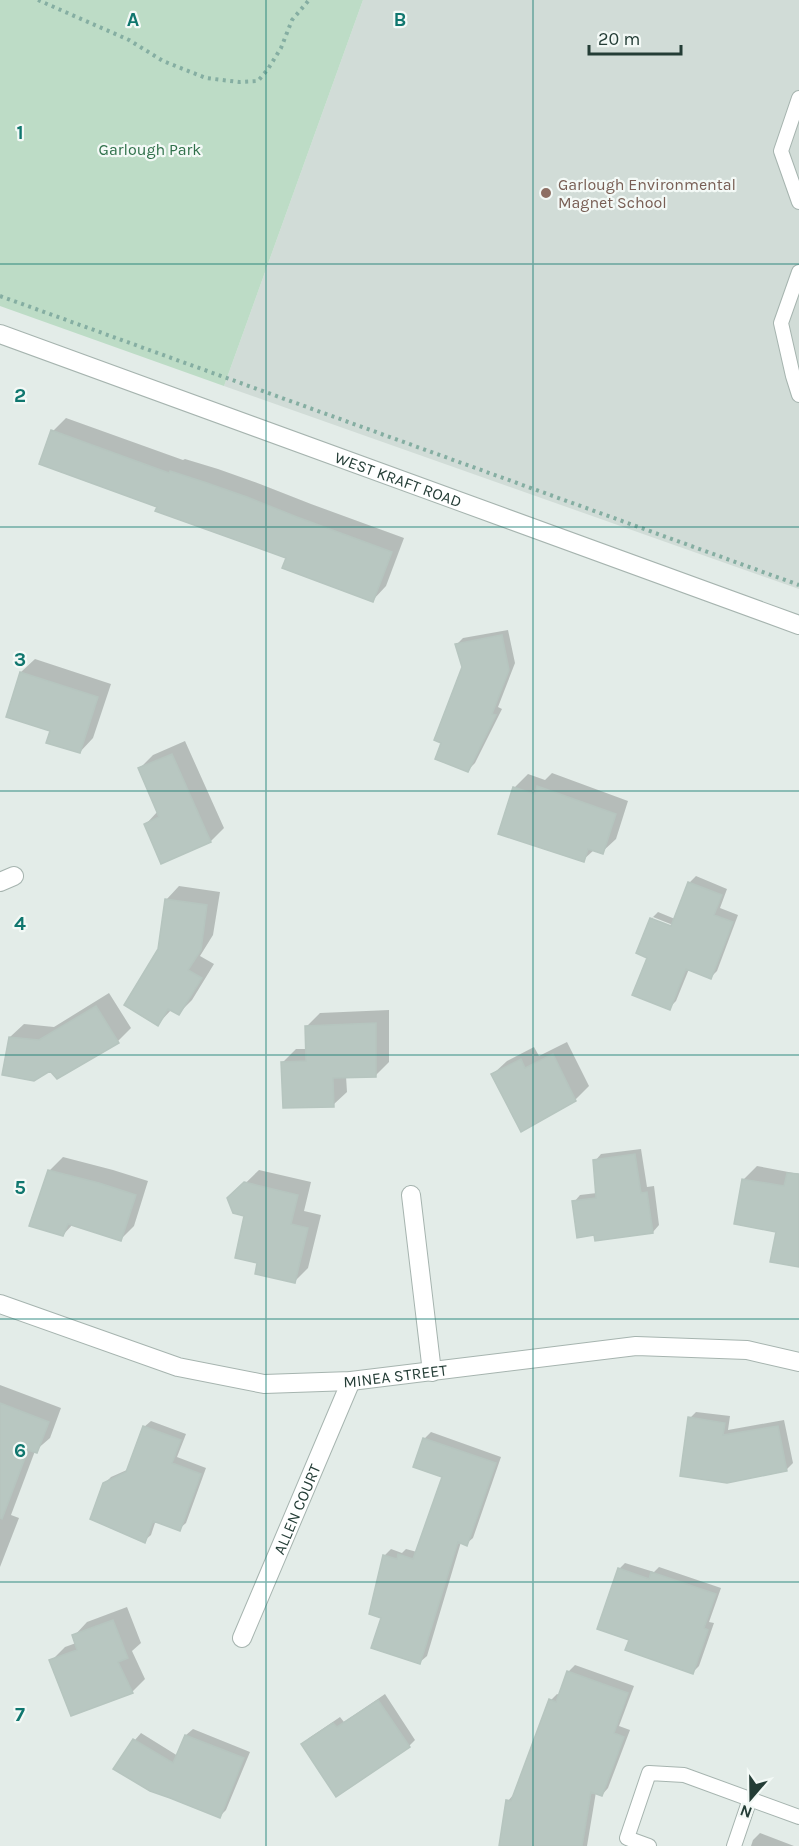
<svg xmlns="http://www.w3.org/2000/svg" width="799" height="1846" font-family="Karla,sans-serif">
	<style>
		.built { fill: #d1dcd7 }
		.green { fill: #bddcc6 }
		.shadow { fill: #0003 }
		.building { fill: #b8c7c1; stroke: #b6c5bf; stroke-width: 1.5 }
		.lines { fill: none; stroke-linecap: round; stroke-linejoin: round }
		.lane-casing { stroke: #a6b4af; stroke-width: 16 }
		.street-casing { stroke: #a6b4af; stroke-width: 20 }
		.path { stroke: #85aea2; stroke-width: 4; stroke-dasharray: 3 4.5; stroke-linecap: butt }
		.lane { stroke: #fff; stroke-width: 14 }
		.street { stroke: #fff; stroke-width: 18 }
		.grid { fill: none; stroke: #0f766e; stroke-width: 1.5; stroke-opacity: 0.55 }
		.education-dot { fill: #8d6e63; stroke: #f3f9f6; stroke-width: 2 }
		.labels { text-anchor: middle; stroke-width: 4.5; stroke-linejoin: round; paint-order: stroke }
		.park-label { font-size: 16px; fill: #30714b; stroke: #f3f9f6 }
		.education-label { font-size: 16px; fill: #785e54; stroke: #f3f9f6; text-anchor: start }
		.street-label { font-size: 16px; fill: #243d36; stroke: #f3f9f6 }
		.grid-label { font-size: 20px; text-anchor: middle; font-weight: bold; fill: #0f766e; stroke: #f3f9f6; stroke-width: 4.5; stroke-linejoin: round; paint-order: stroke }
	</style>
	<rect width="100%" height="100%" fill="#e3ece8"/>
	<path class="built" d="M 363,0 L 799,0 L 799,589 L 224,386 Z"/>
	<path class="green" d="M 0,0 L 363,0 L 224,386 L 0,306 Z"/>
	<path class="shadow" d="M 66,418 L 183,460 L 185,459 L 218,469 L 260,484 L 311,504 L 404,538 L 386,586 L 373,600 L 288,557 L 159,506 L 53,431 Z
		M 508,630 L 515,663 L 498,707 L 502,709 L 475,763 L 468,770 L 464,667 L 456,645 L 463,638 Z
		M 35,659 L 111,684 L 93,738 L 80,752 L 52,730 L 8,716 L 21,672 Z
		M 185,741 L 224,828 L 211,841 L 162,862 L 146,824 L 158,811 L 140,768 L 153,755 Z
		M 552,773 L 628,801 L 616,839 L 602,852 L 594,850 L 583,860 L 514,788 L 528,774 L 545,780 Z
		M 696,876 L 727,889 L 720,908 L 738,915 L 717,971 L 711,977 L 689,969 L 676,1001 L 669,1008 L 649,957 L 638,952 L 653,917 L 653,920 L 677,930 L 678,927 L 653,917 L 658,912 L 675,919 L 689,883 Z
		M 179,886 L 220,892 L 213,935 L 200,956 L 214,964 L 192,1000 L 179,1013 L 172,1009 L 158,1024 L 159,949 L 166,900 Z
		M 109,993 L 131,1028 L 118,1041 L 51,1069 L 10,1037 L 24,1024 L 54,1027 Z
		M 389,1010 L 389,1062 L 376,1075 L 346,1076 L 347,1092 L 333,1105 L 282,1063 L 296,1049 L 307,1049 L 307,1026 L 320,1013 Z
		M 567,1042 L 589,1086 L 575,1100 L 522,1130 L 493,1074 L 507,1061 L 534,1047 L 539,1056 Z
		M 641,1149 L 647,1187 L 654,1186 L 659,1225 L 653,1232 L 596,1234 L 574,1202 L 580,1195 L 597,1193 L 595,1161 L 601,1154 Z
		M 63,1157 L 113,1170 L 148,1181 L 134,1226 L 121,1239 L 73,1224 L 63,1235 L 49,1171 Z
		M 757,1166 L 799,1174 L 799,1266 L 777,1230 L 736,1222 L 744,1179 Z
		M 259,1170 L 311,1182 L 304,1211 L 321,1215 L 308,1268 L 295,1281 L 259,1262 L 246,1215 L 229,1199 Z
		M 0,1385 L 61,1408 L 50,1438 L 35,1451 L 11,1515 L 19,1518 L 0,1567 Z
		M 696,1412 L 730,1416 L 728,1430 L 784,1420 L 793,1463 L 786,1470 L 690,1418 Z
		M 151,1421 L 186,1434 L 177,1457 L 206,1468 L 186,1523 L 179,1529 L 156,1520 L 151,1535 L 144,1541 L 104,1484 L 111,1477 L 129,1469 L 144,1427 Z
		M 431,1432 L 501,1457 L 473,1538 L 466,1544 L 461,1542 L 427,1656 L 420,1662 L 383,1617 L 384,1556 L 391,1549 L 402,1553 L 406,1549 L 417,1552 L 443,1476 L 415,1466 L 425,1438 Z
		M 625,1563 L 654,1572 L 659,1567 L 721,1588 L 709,1622 L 714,1623 L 699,1666 L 693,1672 L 631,1639 L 619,1569 Z
		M 127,1607 L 141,1643 L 132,1651 L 145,1679 L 132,1692 L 51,1661 L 65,1647 L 76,1643 L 74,1636 L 87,1622 Z
		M 575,1665 L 634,1686 L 619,1726 L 630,1730 L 608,1788 L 602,1795 L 596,1792 L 587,1846 L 500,1846 L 508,1801 L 514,1794 L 551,1700 L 557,1694 L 560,1695 L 568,1672 Z
		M 385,1694 L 415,1740 L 409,1746 L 303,1745 L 309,1738 L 340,1717 L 344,1722 Z
		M 193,1729 L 250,1752 L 226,1810 L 220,1816 L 115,1768 L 135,1740 L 141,1733 L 178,1756 L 186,1735 Z
		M 760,1833 L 794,1846 L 751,1846 L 753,1840 Z"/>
	<path class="building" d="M 51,430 L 169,473 L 170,471 L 204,482 L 247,497 L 297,517 L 392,552 L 373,602 L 282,568 L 286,558 L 155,511 L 157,507 L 39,464 Z
		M 502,635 L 509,670 L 492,714 L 496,715 L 468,772 L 435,759 L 441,743 L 434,740 L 462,667 L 455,644 Z
		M 20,672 L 98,697 L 80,753 L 46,743 L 50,731 L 6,717 Z
		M 172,754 L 211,842 L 161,864 L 144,824 L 159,817 L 138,768 Z
		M 537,786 L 616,814 L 603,854 L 588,849 L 584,862 L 498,834 L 513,787 L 535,794 Z
		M 688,882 L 722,895 L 714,915 L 733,922 L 711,979 L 686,969 L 670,1010 L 632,995 L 647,958 L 636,953 L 650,918 L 671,926 Z
		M 165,899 L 207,905 L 201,950 L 188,970 L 202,978 L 179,1015 L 168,1009 L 158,1026 L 124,1005 L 158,949 Z
		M 96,1006 L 119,1043 L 57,1079 L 50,1071 L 34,1081 L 2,1075 L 9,1037 L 39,1040 Z
		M 376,1023 L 376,1077 L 333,1078 L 334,1107 L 283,1108 L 281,1062 L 306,1061 L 305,1026 Z
		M 553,1054 L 576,1101 L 521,1132 L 491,1074 L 521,1059 L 525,1068 Z
		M 635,1154 L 641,1193 L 647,1192 L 653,1233 L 595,1241 L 594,1235 L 577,1238 L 572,1201 L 596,1198 L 593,1160 Z
		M 48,1170 L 99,1183 L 136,1195 L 121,1241 L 68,1224 L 63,1236 L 29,1226 Z
		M 787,1173 L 799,1174 L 799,1267 L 770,1262 L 776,1232 L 734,1224 L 742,1179 L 784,1186 Z
		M 244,1182 L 298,1195 L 291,1224 L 308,1228 L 295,1283 L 255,1274 L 257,1263 L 235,1258 L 244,1216 L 233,1213 L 227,1198 Z
		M 0,1403 L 49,1422 L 37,1453 L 28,1450 L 2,1519 L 0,1518 Z
		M 688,1417 L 725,1423 L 723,1435 L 778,1426 L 787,1471 L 727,1483 L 680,1476 Z
		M 143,1426 L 181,1440 L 172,1463 L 201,1474 L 180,1531 L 153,1521 L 145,1543 L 90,1519 L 103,1483 L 126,1472 Z
		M 423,1438 L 496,1463 L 467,1546 L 458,1542 L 420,1664 L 371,1648 L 381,1618 L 369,1614 L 383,1555 L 397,1559 L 398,1554 L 413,1559 L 442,1477 L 413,1467 Z
		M 618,1568 L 649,1579 L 651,1572 L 716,1594 L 704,1628 L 708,1630 L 693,1674 L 625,1650 L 629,1640 L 597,1629 Z
		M 113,1620 L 128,1658 L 118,1662 L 133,1693 L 71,1716 L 49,1660 L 77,1650 L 72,1635 Z
		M 567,1671 L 628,1693 L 614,1733 L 624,1737 L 602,1796 L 591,1792 L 582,1846 L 499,1846 L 506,1800 L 511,1801 L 549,1699 L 556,1702 Z
		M 378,1700 L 410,1747 L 336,1797 L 301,1744 L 333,1723 L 337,1727 Z
		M 185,1735 L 244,1758 L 220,1818 L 170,1798 L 150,1791 L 113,1769 L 133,1739 L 173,1763 Z"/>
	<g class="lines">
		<g class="lane-casing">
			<path id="lane" d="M 799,98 L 781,151 L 799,202
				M 799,272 L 781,323 L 793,376 L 799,395
				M 649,1846 L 627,1838 L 649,1773 L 684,1775 L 799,1817
				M 734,1846 L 750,1799"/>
		</g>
		<g class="street-casing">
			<g id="street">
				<path id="s1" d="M 0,334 L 799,625"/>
				<path d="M 0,882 L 14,876"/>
				<path d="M 411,1195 L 432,1372"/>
				<path id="s2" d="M 0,1304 L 178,1367 L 264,1384 L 351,1381 L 636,1346 L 747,1350 L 799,1362"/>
				<path id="s3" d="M 242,1638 L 351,1381"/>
			</g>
		</g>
		<path class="path" d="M 38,0 L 129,40 L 163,61 L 206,78 L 239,82 L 258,81 L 268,69 L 281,48 L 292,20 L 309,0
			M 0,296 L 799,585"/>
		<use href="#lane" class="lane"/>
		<use href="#street" class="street"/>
	</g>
	<path class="grid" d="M 266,0 L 266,1846M 533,0 L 533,1846M 0,264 L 799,264M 0,527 L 799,527M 0,791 L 799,791M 0,1055 L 799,1055M 0,1319 L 799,1319M 0,1582 L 799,1582"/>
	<circle class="education-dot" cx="546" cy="193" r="6"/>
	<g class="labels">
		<g class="park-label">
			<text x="150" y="155">Garlough Park</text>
		</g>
		<g class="education-label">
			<text x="558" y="190">Garlough Environmental<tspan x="558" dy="18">Magnet School</tspan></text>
		</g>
		<g class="street-label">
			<text dy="6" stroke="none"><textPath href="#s1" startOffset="424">WEST KRAFT ROAD</textPath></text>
			<text dy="6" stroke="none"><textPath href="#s2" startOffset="408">MINEA STREET</textPath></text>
			<text dy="6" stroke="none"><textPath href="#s3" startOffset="140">ALLEN COURT</textPath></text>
		</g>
	</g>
	<g class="grid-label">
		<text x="133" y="26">A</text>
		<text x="400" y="26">B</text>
		<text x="20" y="139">1</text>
		<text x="20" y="402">2</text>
		<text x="20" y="666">3</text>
		<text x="20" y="930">4</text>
		<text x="20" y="1194">5</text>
		<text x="20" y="1457">6</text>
		<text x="20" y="1721">7</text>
	</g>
	<g transform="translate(751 1798) rotate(200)" stroke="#f3f9f6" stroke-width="4.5" paint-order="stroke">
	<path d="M0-4.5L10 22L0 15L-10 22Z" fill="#243d36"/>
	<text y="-9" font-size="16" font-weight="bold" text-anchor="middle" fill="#243d36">N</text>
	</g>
	<path d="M589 45v9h92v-9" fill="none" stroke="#243d36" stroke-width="3"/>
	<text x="598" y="45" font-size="18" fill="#243d36" stroke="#f3f9f6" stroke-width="4.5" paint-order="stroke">20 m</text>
</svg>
